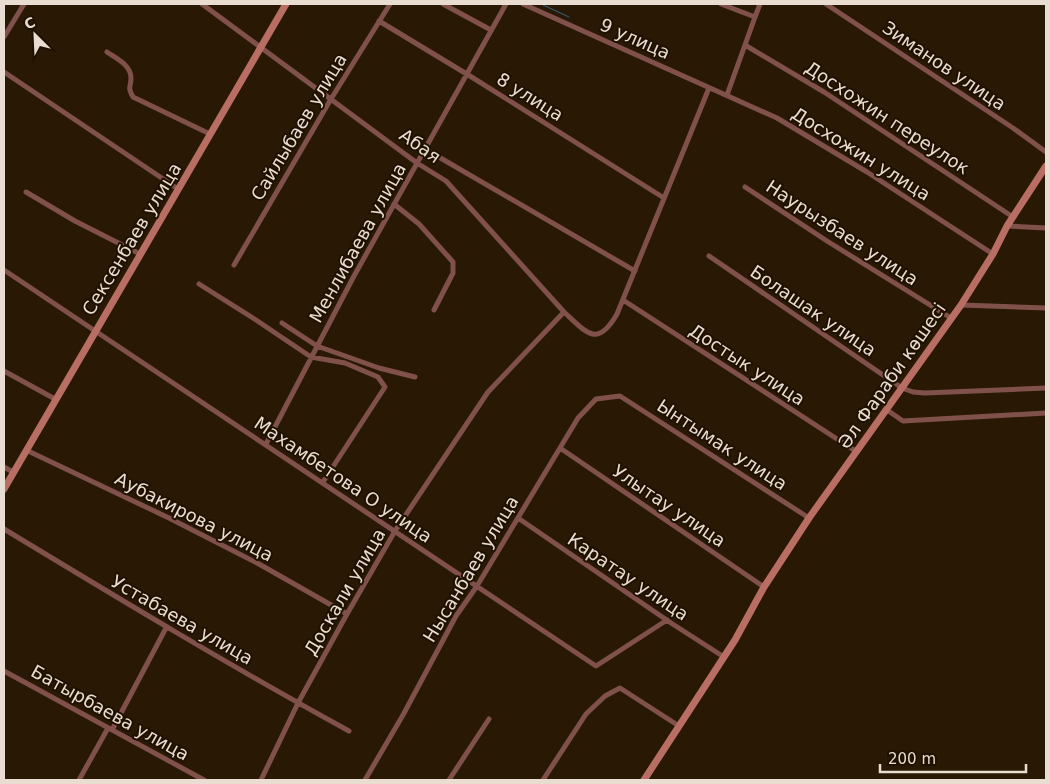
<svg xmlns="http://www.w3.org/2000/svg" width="1050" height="784" font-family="'DejaVu Sans',sans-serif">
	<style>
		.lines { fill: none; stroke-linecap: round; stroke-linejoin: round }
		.stream { stroke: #306189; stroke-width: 1 }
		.street { stroke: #80514b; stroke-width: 5 }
		.secondary { stroke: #b96e64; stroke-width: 7 }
		.labels { text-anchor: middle; stroke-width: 4; stroke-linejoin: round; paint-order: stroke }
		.street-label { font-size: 18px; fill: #e8ddd0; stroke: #1f1000 }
	</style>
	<rect width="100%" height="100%" fill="#291904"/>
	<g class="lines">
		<path class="stream" d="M 541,4 L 569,17"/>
		<path class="street" d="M 202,4 L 417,163 L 446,181 L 564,312 C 586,332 597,349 617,314 L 709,88
			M 443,4 L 491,30
			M 523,4 L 777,118 L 867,172 L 993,254
			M 721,4 L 755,17 L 727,95
			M 826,4 L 1013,128 L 1046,152
			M 755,17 L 760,4
			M 379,21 L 470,76 L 664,198
			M 4,37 L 24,4
			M 745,45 L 824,92 L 1013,217
			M 107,52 C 116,58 131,65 131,78 C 131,88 127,86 133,97 L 210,134
			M 4,72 L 178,189
			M 425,149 L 635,271
			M 745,187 L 827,241 L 951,318
			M 26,192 L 75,221 L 140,254
			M 394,204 L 419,224 L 453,262 L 453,273 L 434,310
			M 1007,226 L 1046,228
			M 709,256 L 902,388 L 913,392 L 925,393 L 1046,388
			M 234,265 L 331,99 L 390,4
			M 4,270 L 596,666 L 667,620
			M 199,284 L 256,320 L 311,357 L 345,363 L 378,377 L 385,387 L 323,482
			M 623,300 L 857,452
			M 961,305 L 1046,308
			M 282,323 L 317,346 L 379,368 L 415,377
			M 4,371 L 55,399
			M 887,410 L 903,421 L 1046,413
			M 266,444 L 354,276 L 506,4
			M 560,448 L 764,587
			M 26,450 L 169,518 L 259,564 L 347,614
			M 4,467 L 13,472
			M 518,518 L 671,623 L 724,657
			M 4,529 C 118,598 232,667 349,731
			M 4,671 L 204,780
			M 112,730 L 166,628
			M 79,780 L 108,728
			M 261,780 L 298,703 L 347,614 L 395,531 L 488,392 L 564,312
			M 365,780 L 403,715 L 456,616 L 477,586 L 578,418 L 596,399 L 620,396 L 809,518
			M 449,780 L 489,719
			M 543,780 L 586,714 L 605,696 L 620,688 L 679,726"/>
		<path class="secondary" d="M 4,489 L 286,4
			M 644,780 L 735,640 L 764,587 L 809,518 L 961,305 L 993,254 L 1007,226 L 1046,166"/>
	</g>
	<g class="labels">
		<g class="street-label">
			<text transform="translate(635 39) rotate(24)" y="6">9 улица</text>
			<text transform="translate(944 66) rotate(34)" y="6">Зиманов улица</text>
			<text transform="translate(530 97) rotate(32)" y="6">8 улица</text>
			<text transform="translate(887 118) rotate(33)" y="6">Досхожин переулок</text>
			<text transform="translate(299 127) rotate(-59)" y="6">Сайлыбаев улица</text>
			<text transform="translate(420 146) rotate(35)" y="6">Абая</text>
			<text transform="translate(861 154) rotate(32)" y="6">Досхожин улица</text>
			<text transform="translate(842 233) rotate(33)" y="6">Наурызбаев улица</text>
			<text transform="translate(132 239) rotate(-59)" y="6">Сексенбаев улица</text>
			<text transform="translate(358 243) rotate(-61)" y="6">Менлибаева улица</text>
			<text transform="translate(813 311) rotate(34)" y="6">Болашак улица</text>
			<text transform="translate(747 365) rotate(33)" y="6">Достык улица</text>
			<text transform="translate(892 376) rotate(-55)" y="6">Әл Фараби көшесі</text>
			<text transform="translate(722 445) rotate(33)" y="6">Ынтымак улица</text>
			<text transform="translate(343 480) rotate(34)" y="6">Махамбетова О улица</text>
			<text transform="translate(669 506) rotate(34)" y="6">Улытау улица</text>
			<text transform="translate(194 517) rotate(27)" y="6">Аубакирова улица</text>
			<text transform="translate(471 569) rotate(-59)" y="6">Нысанбаев улица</text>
			<text transform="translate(628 577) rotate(34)" y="6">Каратау улица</text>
			<text transform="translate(345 592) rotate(-60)" y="6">Доскали улица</text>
			<text transform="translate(182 620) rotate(30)" y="6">Устабаева улица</text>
			<text transform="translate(110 713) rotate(29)" y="6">Батырбаева улица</text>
		</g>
	</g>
	<rect width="1050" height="784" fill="none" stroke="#e8ddd0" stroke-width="10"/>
	<g transform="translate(35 35) rotate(336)" stroke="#1f1000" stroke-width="4" paint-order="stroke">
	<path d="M0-4L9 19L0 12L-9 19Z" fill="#e8ddd0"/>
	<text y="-8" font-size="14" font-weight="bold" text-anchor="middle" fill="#e8ddd0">С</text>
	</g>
	<path d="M880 764v8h146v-8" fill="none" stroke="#e8ddd0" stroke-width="2.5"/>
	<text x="888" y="764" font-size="15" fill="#e8ddd0" stroke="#1f1000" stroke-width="4" paint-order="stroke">200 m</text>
</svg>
